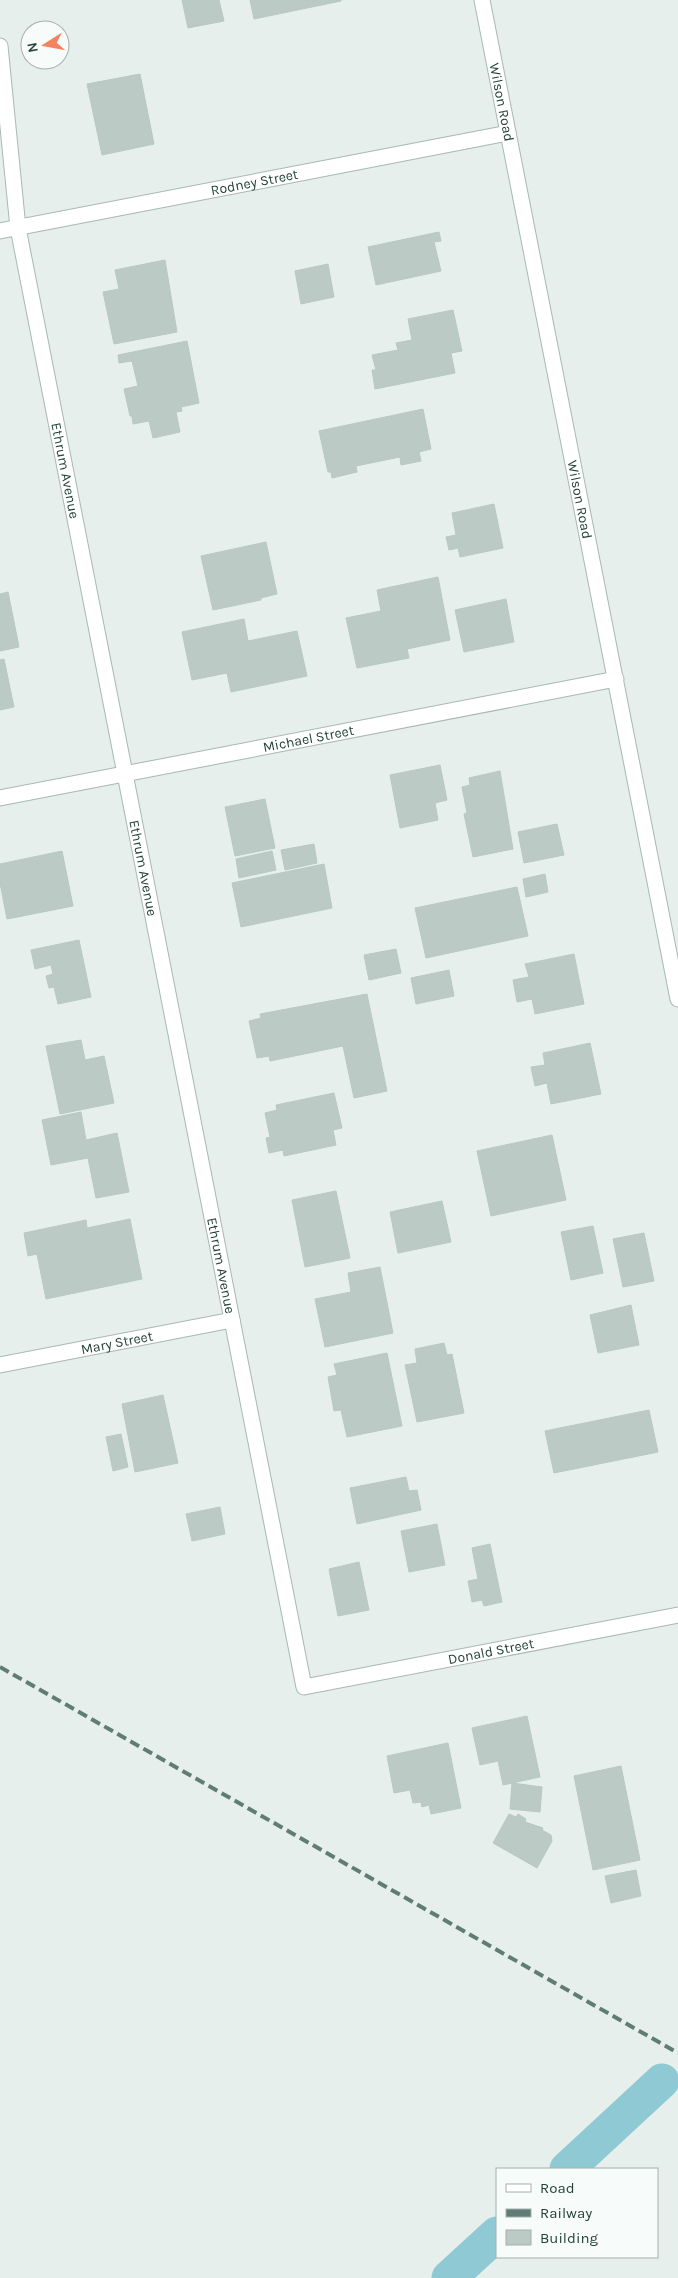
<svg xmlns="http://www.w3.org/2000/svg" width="678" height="2278" font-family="Karla,sans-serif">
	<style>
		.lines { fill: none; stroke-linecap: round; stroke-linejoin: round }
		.canal { stroke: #8ec9d4; stroke-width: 35 }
		.building { fill: #bbcac4; stroke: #b8c9c2 }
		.minor-casing { stroke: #a8b8b2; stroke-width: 17 }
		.tertiary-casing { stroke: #a8b8b2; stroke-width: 17 }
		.minor { stroke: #fff; stroke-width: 15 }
		.tertiary { stroke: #fff; stroke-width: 15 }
		.rail { stroke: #5f7d75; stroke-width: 4; stroke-dasharray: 10 5; stroke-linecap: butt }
		.labels { text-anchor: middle; stroke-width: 4.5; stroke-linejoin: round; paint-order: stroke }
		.street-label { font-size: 14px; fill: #24423a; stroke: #f7fbf9 }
	</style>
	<rect width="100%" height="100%" fill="#e6efeb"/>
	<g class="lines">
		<path class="canal" d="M 567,2169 L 662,2081
			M 449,2278 L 497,2234"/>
	</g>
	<path class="building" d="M 182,0 L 219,0 L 224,21 L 188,28 Z
		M 250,0 L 341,0 L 341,1 L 254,19 Z
		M 140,74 L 154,144 L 102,155 L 87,84 Z
		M 439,232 L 441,241 L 434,242 L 441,271 L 376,285 L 368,247 Z
		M 165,260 L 177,332 L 114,344 L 103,292 L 119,289 L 115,270 Z
		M 328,264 L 334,297 L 301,304 L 295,271 Z
		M 453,310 L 462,351 L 451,353 L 455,373 L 375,389 L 372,370 L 376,370 L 372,355 L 398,350 L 396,343 L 412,340 L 408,319 Z
		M 187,341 L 199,403 L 181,407 L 182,411 L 176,412 L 180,432 L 153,438 L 149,421 L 133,424 L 132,416 L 130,416 L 124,389 L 138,386 L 132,361 L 119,363 L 118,355 Z
		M 423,409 L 431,449 L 419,452 L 421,461 L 401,465 L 400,457 L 356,466 L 357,472 L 332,478 L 331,472 L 328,472 L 319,431 Z
		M 494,504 L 503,548 L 460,557 L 458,548 L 449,550 L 446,537 L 456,535 L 452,513 Z
		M 266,542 L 277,594 L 261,598 L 261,600 L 213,610 L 201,556 Z
		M 438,577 L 450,640 L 407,649 L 409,658 L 357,668 L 346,618 L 381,611 L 377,590 Z
		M 8,592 L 19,647 L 0,651 L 0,594 Z
		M 506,599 L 514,642 L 464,652 L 455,610 Z
		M 244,619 L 248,641 L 297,631 L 307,676 L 231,692 L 227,673 L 192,680 L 182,632 Z
		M 4,659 L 14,707 L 0,710 L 0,660 Z
		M 440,765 L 447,800 L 435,803 L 438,820 L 400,828 L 390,775 Z
		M 500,771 L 513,849 L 473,857 L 464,814 L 467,813 L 462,787 L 470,785 L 469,778 Z
		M 265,799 L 275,848 L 235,856 L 225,807 Z
		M 557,824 L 564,855 L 524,863 L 518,832 Z
		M 314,844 L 317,863 L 285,870 L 281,850 Z
		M 62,851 L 73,906 L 7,919 L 0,883 L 0,864 Z
		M 272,851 L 276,870 L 239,878 L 236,859 Z
		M 324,864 L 332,908 L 241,927 L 232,883 Z
		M 545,874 L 548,892 L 526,897 L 523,879 Z
		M 517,887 L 528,936 L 426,958 L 415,908 Z
		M 79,940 L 91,997 L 58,1004 L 54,987 L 49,988 L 46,976 L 53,974 L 51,965 L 35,969 L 31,950 Z
		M 396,949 L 401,973 L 369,980 L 364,955 Z
		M 574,954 L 584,1004 L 535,1014 L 532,999 L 517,1002 L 513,980 L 529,977 L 525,964 Z
		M 449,970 L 454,996 L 416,1004 L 411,978 Z
		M 367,994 L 387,1091 L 354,1098 L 343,1046 L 270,1061 L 269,1056 L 257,1058 L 249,1021 L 261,1018 L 260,1014 Z
		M 81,1040 L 85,1060 L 104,1056 L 114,1103 L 60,1114 L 46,1046 Z
		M 590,1043 L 601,1094 L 551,1104 L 547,1083 L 535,1086 L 531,1067 L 545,1065 L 543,1053 Z
		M 334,1093 L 342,1128 L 333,1130 L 336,1145 L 284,1156 L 283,1150 L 269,1153 L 266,1138 L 270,1137 L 265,1113 L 277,1110 L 276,1105 Z
		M 81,1112 L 86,1140 L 117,1133 L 129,1192 L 96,1198 L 88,1158 L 51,1165 L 42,1120 Z
		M 552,1135 L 566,1200 L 491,1216 L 477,1151 Z
		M 336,1191 L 350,1258 L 305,1267 L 292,1200 Z
		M 442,1201 L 451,1242 L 398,1253 L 390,1212 Z
		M 130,1219 L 142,1279 L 46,1299 L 37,1254 L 28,1256 L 24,1233 L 86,1220 L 87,1228 Z
		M 593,1226 L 603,1273 L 571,1280 L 561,1232 Z
		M 644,1233 L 654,1281 L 623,1287 L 613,1239 Z
		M 380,1267 L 393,1333 L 325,1347 L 315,1299 L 351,1292 L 348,1273 Z
		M 631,1305 L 639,1345 L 598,1353 L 590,1315 Z
		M 444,1343 L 447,1355 L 452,1354 L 464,1413 L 417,1422 L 405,1365 L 417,1363 L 415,1349 Z
		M 387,1353 L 402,1426 L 347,1437 L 341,1410 L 334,1411 L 328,1377 L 337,1375 L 334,1364 Z
		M 163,1395 L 178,1463 L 135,1472 L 122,1404 Z
		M 649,1410 L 658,1452 L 554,1473 L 545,1431 Z
		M 121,1434 L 128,1467 L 113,1471 L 106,1437 Z
		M 406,1477 L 409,1491 L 417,1490 L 421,1510 L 357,1524 L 350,1488 Z
		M 220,1507 L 225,1534 L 192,1541 L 186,1514 Z
		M 437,1524 L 445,1565 L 409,1572 L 401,1531 Z
		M 490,1544 L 502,1602 L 484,1606 L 482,1600 L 472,1602 L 468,1581 L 478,1579 L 472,1548 Z
		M 359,1562 L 369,1610 L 338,1616 L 329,1569 Z
		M 527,1716 L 540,1777 L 503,1785 L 498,1761 L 480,1765 L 472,1728 Z
		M 448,1743 L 461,1808 L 431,1814 L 429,1805 L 422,1807 L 421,1802 L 413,1803 L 410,1790 L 394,1793 L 387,1756 Z
		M 621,1766 L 640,1860 L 593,1870 L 574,1776 Z
		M 512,1783 L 542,1787 L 540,1812 L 510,1809 Z
		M 509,1814 L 516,1817 L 518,1814 L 526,1819 L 525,1822 L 543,1828 L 542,1830 L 551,1835 L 552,1841 L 537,1868 L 493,1843 Z
		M 636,1870 L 641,1896 L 611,1903 L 605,1876 Z"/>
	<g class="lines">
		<g class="minor-casing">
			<g id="minor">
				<path id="s1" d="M 0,46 L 18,228 L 304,1687 L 678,1615"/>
				<path id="s2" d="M 0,231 L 508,133"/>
				<path id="s3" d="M 0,798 L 616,679"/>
				<path id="s4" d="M 0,1365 L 232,1320"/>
			</g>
		</g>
		<g class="tertiary-casing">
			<g id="tertiary">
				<path id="s5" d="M 482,0 L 678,999"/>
			</g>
		</g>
		<use href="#minor" class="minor"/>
		<use href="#tertiary" class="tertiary"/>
		<path class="rail" d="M 0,1667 L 678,2053"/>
	</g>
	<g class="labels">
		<g class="street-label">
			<text dy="5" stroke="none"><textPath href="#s5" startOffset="104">Wilson Road</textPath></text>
			<text dy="5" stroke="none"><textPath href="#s2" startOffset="259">Rodney Street</textPath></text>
			<text dy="5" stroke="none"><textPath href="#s1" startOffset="430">Ethrum Avenue</textPath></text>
			<text dy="5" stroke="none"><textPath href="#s5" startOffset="509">Wilson Road</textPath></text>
			<text dy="5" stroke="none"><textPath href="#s3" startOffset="314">Michael Street</textPath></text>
			<text dy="5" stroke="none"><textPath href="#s1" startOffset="835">Ethrum Avenue</textPath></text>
			<text dy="5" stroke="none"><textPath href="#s1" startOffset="1240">Ethrum Avenue</textPath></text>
			<text dy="5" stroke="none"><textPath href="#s4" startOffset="119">Mary Street</textPath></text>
			<text dy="5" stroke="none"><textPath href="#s1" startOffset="1860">Donald Street</textPath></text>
		</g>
	</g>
	<rect x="496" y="2168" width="162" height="90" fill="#f7fbf9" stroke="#a3b1ad"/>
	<rect x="506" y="2184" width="25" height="8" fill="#ffffff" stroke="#a3b1ad"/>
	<text x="540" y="2193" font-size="15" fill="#24423a">Road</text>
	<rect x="506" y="2209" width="25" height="8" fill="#5f7d75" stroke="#a3b1ad"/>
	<text x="540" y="2218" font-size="15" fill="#24423a">Railway</text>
	<rect x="506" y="2230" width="25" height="15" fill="#bbcac4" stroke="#a3b1ad"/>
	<text x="540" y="2243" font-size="15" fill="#24423a">Building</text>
	<g transform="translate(45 45) rotate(259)"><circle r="24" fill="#f7fbf9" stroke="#a3b1ad"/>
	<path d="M0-4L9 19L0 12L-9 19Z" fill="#f4845f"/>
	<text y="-8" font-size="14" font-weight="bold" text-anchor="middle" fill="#24423a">N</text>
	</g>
</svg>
